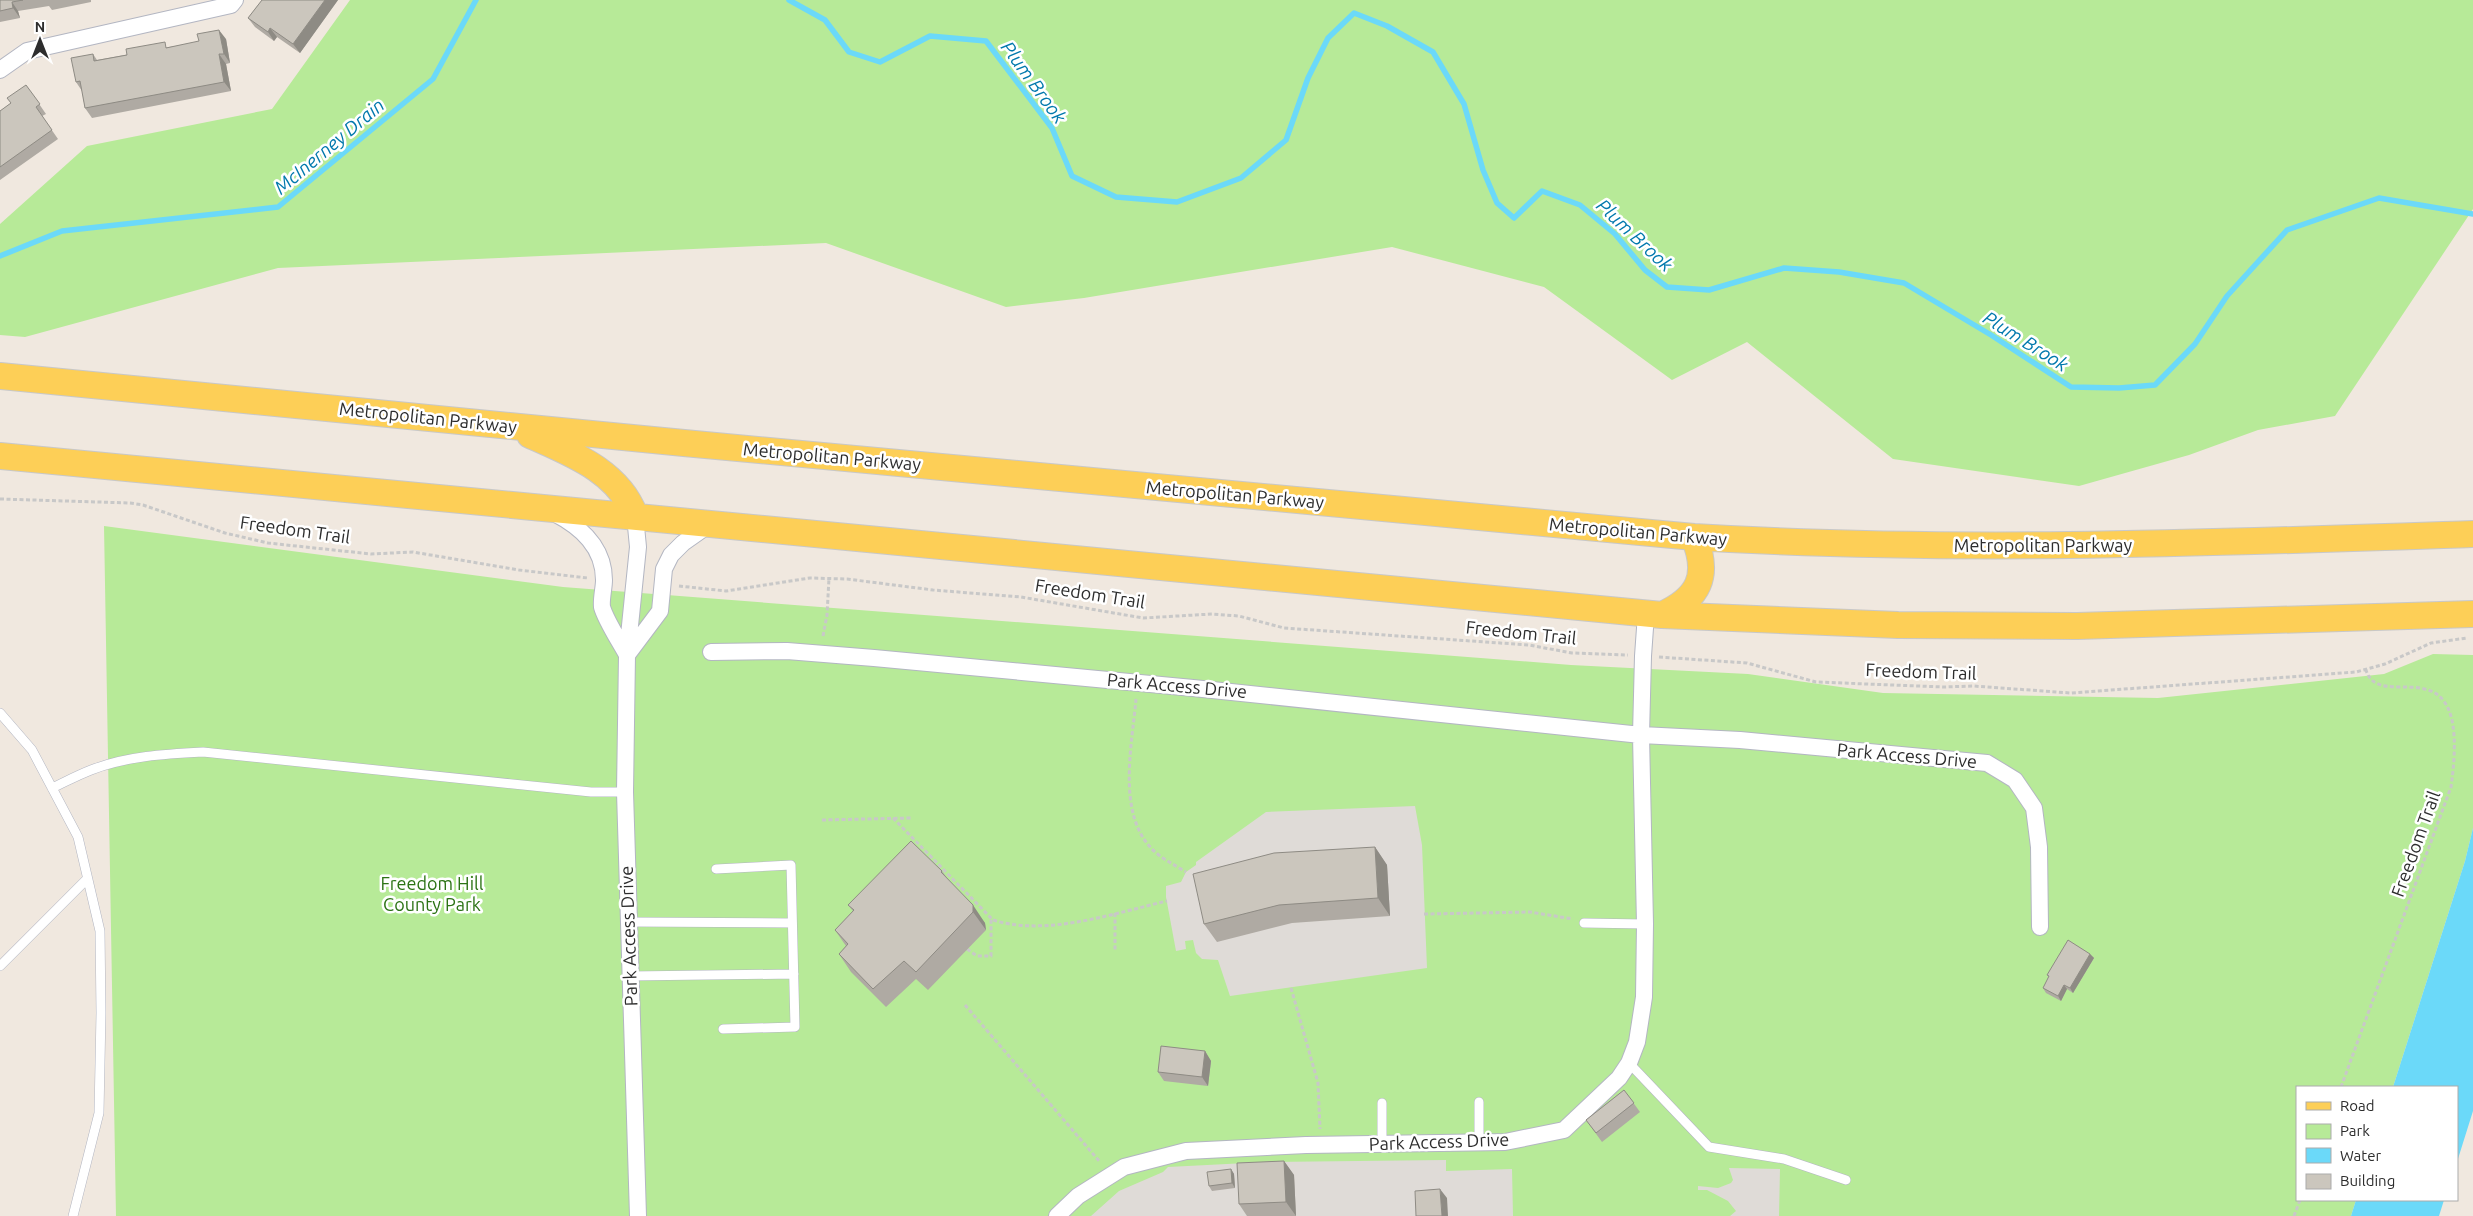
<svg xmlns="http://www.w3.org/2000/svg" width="2473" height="1216" font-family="Ubuntu,sans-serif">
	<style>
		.green { fill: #b7ea98 }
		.plaza { fill: #dfdbd7 }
		.water { fill: #6bd9f9 }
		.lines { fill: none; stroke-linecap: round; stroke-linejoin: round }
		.stream { stroke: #6bd9f9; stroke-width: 5.5 }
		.service-casing { stroke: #b3b6c2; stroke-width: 10 }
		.minor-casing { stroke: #b3b6c2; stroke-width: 18 }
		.primary-casing { stroke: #c8c8c8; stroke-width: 28 }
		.path { stroke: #c8c8c8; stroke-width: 3; stroke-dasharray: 4 2.5; stroke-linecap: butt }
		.service { stroke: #fff; stroke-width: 9 }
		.minor { stroke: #fff; stroke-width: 16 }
		.primary { stroke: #fdcf57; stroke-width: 26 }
		.wall { fill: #afaaa3 }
		.shaded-wall { fill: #8e8b84 }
		.building { fill: #cbc6bd; stroke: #8e8b84 }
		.labels { text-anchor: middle; stroke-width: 5; stroke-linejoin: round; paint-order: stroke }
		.street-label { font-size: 18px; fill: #2d2d2d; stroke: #fff }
		.park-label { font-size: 18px; fill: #2c7315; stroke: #fff }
		.water-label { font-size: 19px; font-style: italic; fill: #0279ad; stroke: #fff }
	</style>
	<rect width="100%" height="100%" fill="#f0e8df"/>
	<path class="green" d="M 350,0 L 2473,0 L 2473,209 L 2335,416 L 2258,430 L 2189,455 L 2079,486 L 1893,459 L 1747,342 L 1672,380 L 1544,287 L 1392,247 L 1084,298 L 1006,307 L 826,243 L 278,268 L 25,337 L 0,335 L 0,224 L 87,146 L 272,109 Z
		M 104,526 L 563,587 L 1571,665 L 1748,674 L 1883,693 L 2158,698 L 2384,674 L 2433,654 L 2473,655 L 2473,828 L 2465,861 L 2393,1087 L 2297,1087 L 2297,1200 L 2356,1200 L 2351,1216 L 116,1216 Z"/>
	<path class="plaza" d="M 1415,806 L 1422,845 L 1427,968 L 1230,996 L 1218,960 L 1202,959 L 1196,953 L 1193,940 L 1185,941 L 1186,949 L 1176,951 L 1166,897 L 1166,886 L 1181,882 L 1186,872 L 1196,865 L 1196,862 L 1266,812 Z
		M 1446,1160 L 1446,1171 L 1512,1169 L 1513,1216 L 1091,1216 L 1119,1191 L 1163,1172 L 1168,1167 L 1266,1162 Z
		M 1729,1168 L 1780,1169 L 1779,1216 L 1730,1216 L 1736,1211 L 1728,1201 L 1707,1190 L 1698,1190 L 1698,1186 L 1718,1188 L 1731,1183 L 1733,1180 Z"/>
	<path class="water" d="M 2473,828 L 2473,1111 L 2457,1162 L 2457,1087 L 2393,1087 L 2465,861 Z
		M 2356,1200 L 2444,1200 L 2439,1216 L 2351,1216 Z"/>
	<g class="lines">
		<path class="stream" d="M 789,0 L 825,20 L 849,52 L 880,62 L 930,36 L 986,41 L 1052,128 L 1072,176 L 1116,197 L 1177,202 L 1241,178 L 1286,140 L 1308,78 L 1328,38 L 1354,13 L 1387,26 L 1433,52 L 1464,104 L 1483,170 L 1497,203 L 1514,218 L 1542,191 L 1580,205 L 1615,234 L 1645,270 L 1667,287 L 1709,290 L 1784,268 L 1839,272 L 1904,283 L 1991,335 L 2071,387 L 2119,388 L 2155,385 L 2195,344 L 2227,296 L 2287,230 L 2379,198 L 2473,214
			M 0,256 L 62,231 L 278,207 L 433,79 L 476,0"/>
		<g class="service-casing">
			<path id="service" d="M 0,713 L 32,750 L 78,837 L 100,931 L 101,1013 L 99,1113 L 73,1216
				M 52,788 C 65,782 78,775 91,770 C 127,756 165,754 203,752 L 591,792 L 625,792
				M 716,869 L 791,865 L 795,1027 L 723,1029
				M 629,922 L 792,923
				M 1584,923 L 1645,924
				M 0,966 L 87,879
				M 630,976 L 794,974
				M 1629,1063 L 1709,1147 L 1784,1159 L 1846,1180
				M 1479,1102 L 1479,1143
				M 1382,1103 L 1382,1144"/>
		</g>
		<g class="minor-casing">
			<path id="minor" d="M 0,70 L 27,51 L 231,5 L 235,0
				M 554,513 C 581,527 604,547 604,580 C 604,588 601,599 602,607 C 606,621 620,642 627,655
				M 635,516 L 638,547 L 627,655 L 625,792 L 638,1216
				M 711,652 L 787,651 L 874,658 L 1193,688 L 1641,735 L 1740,740 L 1987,763 L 2015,780 L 2034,808 L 2039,847 L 2040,927
				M 627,655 L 660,611 L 664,569 L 671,555 L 683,543 L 710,524
				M 1057,1216 L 1078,1196 L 1124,1167 L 1186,1151 L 1306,1145 L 1505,1142 L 1564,1130 L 1619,1078 L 1629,1063 L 1637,1042 L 1644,997 L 1645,924 L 1641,735 L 1643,656 L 1646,614"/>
		</g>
		<g class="primary-casing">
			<path id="primary" d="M 0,376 L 684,443 L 1694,537 C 1954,553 2213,543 2473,534
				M 530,435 C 570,453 619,471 635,516
				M 0,456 L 1662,615 L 1898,625 L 2077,626 L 2473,614
				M 1662,615 C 1699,598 1710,576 1694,537"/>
		</g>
		<path class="path" d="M 0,499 L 130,503 L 143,505 L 225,533 L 268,543 L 371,554 L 413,552 L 519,570 L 588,578
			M 679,586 L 726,591 L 810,578 L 847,579 L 933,590 L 1021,597 L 1143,618 L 1212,614 L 1239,616 L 1284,628 L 1529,645 L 1572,653 L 1628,655
			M 823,636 L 827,615 L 829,578
			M 1659,657 L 1747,663 L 1816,682 L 1944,687 L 1973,686 L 2071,693 L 2356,672 L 2385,664 L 2431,643 L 2467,638
			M 1136,699 C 1132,745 1117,812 1151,848 C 1160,858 1175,865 1186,872
			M 893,818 L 993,920 C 1046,937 1115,913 1167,901
			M 822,820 L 911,818
			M 1115,913 L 1115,952
			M 1424,914 L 1530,912 L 1573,919
			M 967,949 L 977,956 L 991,956 L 991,918
			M 1291,988 L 1318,1083 L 1320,1129
			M 965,1005 L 1100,1162
			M 2341,1087 L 2451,787 C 2473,633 2380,717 2366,670
			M 2294,1216 L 2300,1200"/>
		<use href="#service" class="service"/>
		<use href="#minor" class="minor"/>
		<use href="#primary" class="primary"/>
	</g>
	<path class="wall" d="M 0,0 L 91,0 L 91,2 L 52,10 L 49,6 L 18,11 L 20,18 L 0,22 Z
		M 262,0 L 338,0 L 300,53 L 277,37 L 274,41 L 255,27 L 248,18 Z
		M 226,39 L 230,63 L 226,64 L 231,91 L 92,118 L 85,108 L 82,91 L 76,82 L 93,54 L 97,60 L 169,47 Z
		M 26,85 L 46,114 L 42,116 L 58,139 L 0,180 L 0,111 L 11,103 Z
		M 1375,847 L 1387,865 L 1390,916 L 1292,923 L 1217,942 L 1204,924 Z
		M 942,871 L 950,882 L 985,923 L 986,930 L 928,990 L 916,979 L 886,1007 L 851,972 L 839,954 L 846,946 L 835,930 L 853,911 L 848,905 Z
		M 2090,954 L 2094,958 L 2073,993 L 2067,989 L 2061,1001 L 2046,993 L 2043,988 L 2049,977 L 2047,975 Z
		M 1205,1051 L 1211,1061 L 1208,1086 L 1164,1081 L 1158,1072 Z
		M 1624,1090 L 1640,1112 L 1602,1142 L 1586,1120 Z
		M 1284,1161 L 1294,1175 L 1296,1216 L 1247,1216 L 1239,1204 Z
		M 1231,1169 L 1234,1174 L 1235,1188 L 1212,1191 L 1209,1186 Z"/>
	<path class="shaded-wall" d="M 325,0 L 338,0 L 300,53 L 293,44 Z
		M 12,2 L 18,11 L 20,18 L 13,8 Z
		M 270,28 L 277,37 L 274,41 L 268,32 Z
		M 219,30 L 226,39 L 230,63 L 224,54 Z
		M 219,54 L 226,64 L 231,91 L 224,82 Z
		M 1375,847 L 1387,865 L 1390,916 L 1378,898 Z
		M 973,905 L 985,923 L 986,930 L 973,912 Z
		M 2090,954 L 2094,958 L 2073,993 L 2070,988 Z
		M 2064,985 L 2067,989 L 2061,1001 L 2058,996 Z
		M 1205,1051 L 1211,1061 L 1208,1086 L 1202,1077 Z
		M 1284,1161 L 1294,1175 L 1296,1216 L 1286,1202 Z
		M 1231,1169 L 1234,1174 L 1235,1188 L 1232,1183 Z
		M 1440,1189 L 1447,1198 L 1448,1216 L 1442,1216 Z"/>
	<path class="building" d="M 0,0 L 23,0 L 12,2 L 13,8 L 0,11 Z
		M 262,0 L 325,0 L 293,44 L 270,28 L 268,32 L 248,18 Z
		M 219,30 L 224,54 L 219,54 L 224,82 L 85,108 L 80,81 L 76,82 L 71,58 L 93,54 L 94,61 L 127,55 L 126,49 L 165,42 L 166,48 L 199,41 L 197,34 Z
		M 26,85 L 40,104 L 36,107 L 52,130 L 0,167 L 0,111 L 11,103 L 7,98 Z
		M 911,841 L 942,871 L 941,872 L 973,905 L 973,912 L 916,972 L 904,961 L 873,989 L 839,954 L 848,944 L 835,930 L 854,910 L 848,905 Z
		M 1375,847 L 1378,898 L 1279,905 L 1204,924 L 1193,874 L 1274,853 Z
		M 2068,940 L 2090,954 L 2070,988 L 2064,985 L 2058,996 L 2043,988 L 2049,976 L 2047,975 Z
		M 1161,1046 L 1205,1051 L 1202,1077 L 1158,1072 Z
		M 1624,1090 L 1634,1103 L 1596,1133 L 1586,1120 Z
		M 1284,1161 L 1286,1202 L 1239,1204 L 1237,1163 Z
		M 1231,1169 L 1232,1183 L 1209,1186 L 1207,1172 Z
		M 1440,1189 L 1442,1216 L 1416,1216 L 1415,1191 Z"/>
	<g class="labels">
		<g class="street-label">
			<text transform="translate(428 418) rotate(6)" y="6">Metropolitan Parkway</text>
			<text transform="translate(832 457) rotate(5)" y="6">Metropolitan Parkway</text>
			<text transform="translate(1235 495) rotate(5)" y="6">Metropolitan Parkway</text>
			<text transform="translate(295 530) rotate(8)" y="6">Freedom Trail</text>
			<text transform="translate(1638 532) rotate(5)" y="6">Metropolitan Parkway</text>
			<text x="2043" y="552">Metropolitan Parkway</text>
			<text transform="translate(1090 594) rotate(9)" y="6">Freedom Trail</text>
			<text transform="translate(1521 633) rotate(6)" y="6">Freedom Trail</text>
			<text transform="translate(1921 672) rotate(2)" y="6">Freedom Trail</text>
			<text transform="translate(1177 686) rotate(5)" y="6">Park Access Drive</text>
			<text transform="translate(1907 756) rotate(5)" y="6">Park Access Drive</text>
			<text transform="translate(2416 844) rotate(-70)" y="6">Freedom Trail</text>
			<text transform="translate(629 936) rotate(-92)" y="6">Park Access Drive</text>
			<text transform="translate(1439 1142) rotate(-2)" y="6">Park Access Drive</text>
		</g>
		<g class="park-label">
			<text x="432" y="890">Freedom Hill<tspan x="432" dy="21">County Park</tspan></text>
		</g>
		<g class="water-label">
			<text transform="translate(1034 82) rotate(54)" y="7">Plum Brook</text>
			<text transform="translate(329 146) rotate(-40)" y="7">McInerney Drain</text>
			<text transform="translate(1635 235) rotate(43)" y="7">Plum Brook</text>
			<text transform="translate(2026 341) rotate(32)" y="7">Plum Brook</text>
		</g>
	</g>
	<rect x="2296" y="1086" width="162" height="115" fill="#ffffff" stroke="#ababab"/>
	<rect x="2306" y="1102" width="25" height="8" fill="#fdcf57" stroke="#ababab"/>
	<text x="2340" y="1111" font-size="15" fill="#2d2d2d">Road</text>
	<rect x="2306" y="1124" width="25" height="15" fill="#b7ea98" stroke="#ababab"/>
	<text x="2340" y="1136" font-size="15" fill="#2d2d2d">Park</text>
	<rect x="2306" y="1148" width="25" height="15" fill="#6bd9f9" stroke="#ababab"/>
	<text x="2340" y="1161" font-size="15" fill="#2d2d2d">Water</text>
	<rect x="2306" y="1174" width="25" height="15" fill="#cbc6bd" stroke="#ababab"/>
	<text x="2340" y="1186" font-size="15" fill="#2d2d2d">Building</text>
	<g transform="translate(40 40)" stroke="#ffffff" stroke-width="4" paint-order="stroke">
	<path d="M0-4L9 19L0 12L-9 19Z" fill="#2d2d2d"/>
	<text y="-8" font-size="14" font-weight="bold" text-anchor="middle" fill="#2d2d2d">N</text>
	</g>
</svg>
